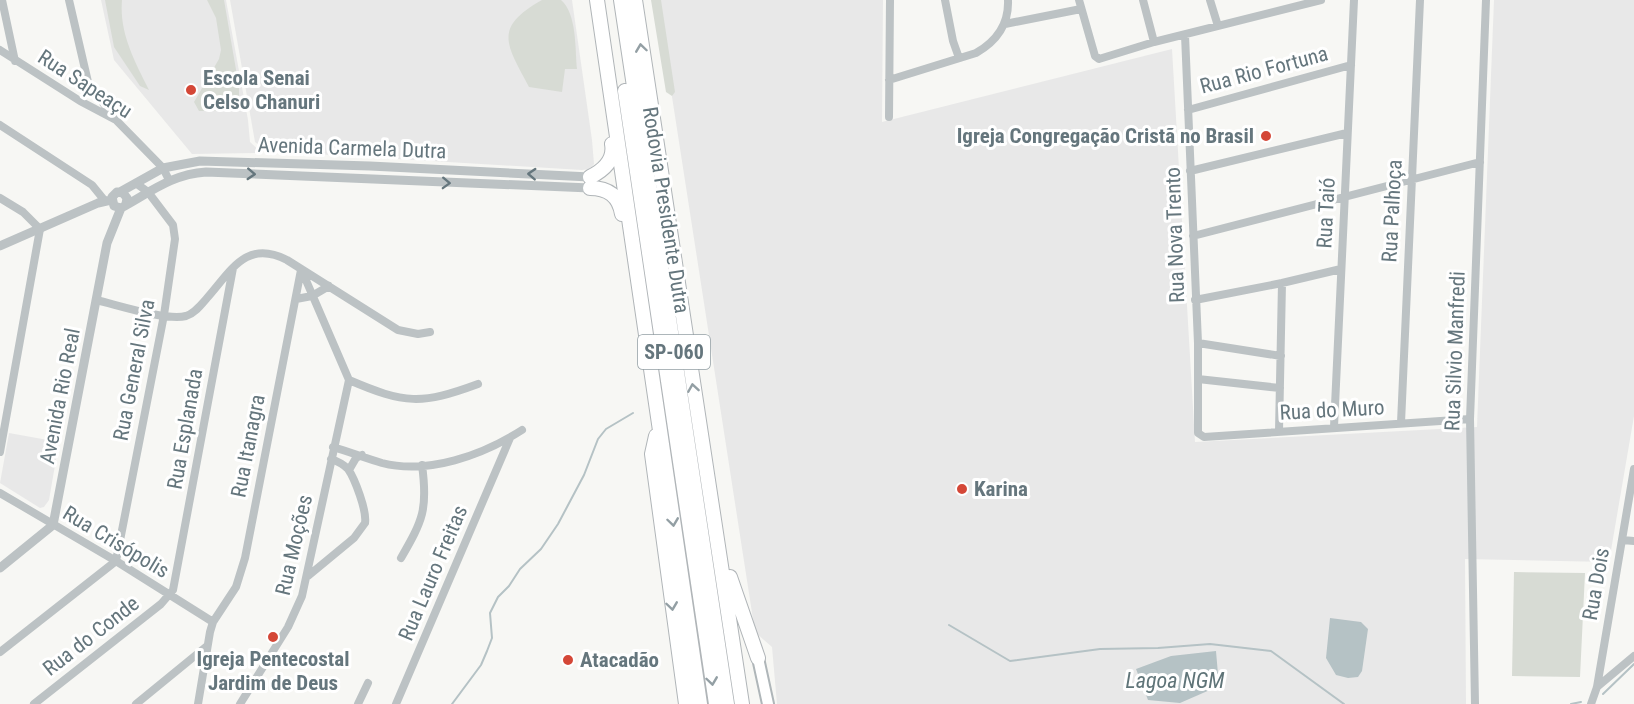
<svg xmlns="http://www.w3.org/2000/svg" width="1634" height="704" font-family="'Roboto Condensed',sans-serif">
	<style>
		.built { fill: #e8e8e8 }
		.green { fill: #d7dbd4 }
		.water { fill: #b5c2c5 }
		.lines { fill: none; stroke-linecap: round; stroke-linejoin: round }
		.stream { stroke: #b5c2c5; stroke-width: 2 }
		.secondary-casing { stroke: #afb6b9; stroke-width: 14 }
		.motorway-casing { stroke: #b0b5b8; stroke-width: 16 }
		.minor { stroke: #bcc2c4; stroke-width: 8 }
		.tertiary { stroke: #bcc2c4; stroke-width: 9 }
		.secondary { stroke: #fff; stroke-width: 10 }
		.motorway { stroke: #fff; stroke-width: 14 }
		.oneway { stroke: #939fa4 }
		.oneway2 { stroke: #65767d }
		.poi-dot { fill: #d44737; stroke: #fff; stroke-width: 2 }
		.labels { text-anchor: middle; stroke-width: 6; stroke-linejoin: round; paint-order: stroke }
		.shield { fill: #fff; stroke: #939fa4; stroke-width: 1.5 }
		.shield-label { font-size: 20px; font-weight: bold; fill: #65767d }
		.street-label { font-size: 21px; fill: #65767d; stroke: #fff }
		.poi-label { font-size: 21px; font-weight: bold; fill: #65767d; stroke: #fff; text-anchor: start }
		.water-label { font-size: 22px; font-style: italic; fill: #5f7478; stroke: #fff }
	</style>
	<rect width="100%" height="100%" fill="#f7f7f4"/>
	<path class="built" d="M 101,0 L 226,0 L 248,120 L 250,142 L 262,153 L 192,154 L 114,60 Z
		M 230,0 L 572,0 L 592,140 L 594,164 L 590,169 L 582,170 L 266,151 L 255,142 Z
		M 657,0 L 883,0 L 882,122 L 1172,49 L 1195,442 L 1477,427 L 1494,0 L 1634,0 L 1634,416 L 1609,562 L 1465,559 L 1466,704 L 777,704 L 772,647 L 755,632 Z
		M 9,433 L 59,442 L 49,500 L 44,507 L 40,508 L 0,483 Z"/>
	<path class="green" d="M 105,0 L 122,0 C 119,33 135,62 149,90 L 140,86 L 114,47 Z
		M 207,0 L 224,0 L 239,87 L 239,102 L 231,101 L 219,111 L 199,111 L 194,102 L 219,59 L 221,50 L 216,18 Z
		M 542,0 L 561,0 C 577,14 575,48 577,69 L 565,69 L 562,92 L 529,87 C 507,45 492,28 542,0 Z
		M 651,0 L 661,0 L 675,92 L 672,96 L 666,92 Z
		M 1514,572 L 1585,573 L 1580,677 L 1512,676 Z"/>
	<path class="water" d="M 1330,618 L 1361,622 L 1368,629 L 1362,671 L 1358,677 L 1348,678 L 1336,675 L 1326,658 Z
		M 1216,651 L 1219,686 L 1180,703 L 1148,700 L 1136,669 L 1171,656 Z"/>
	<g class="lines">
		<path class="stream" d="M 949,625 L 1010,661 L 1100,649 L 1158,648 L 1210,644 L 1271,651 L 1344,704
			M 1603,694 L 1634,664
			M 452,704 L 481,665 L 487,651 L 492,638 L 490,613 L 498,597 L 509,586 L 520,569 L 541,549 L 558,524 L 584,475 L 598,439 L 606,429 L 633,413
			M 1571,704 L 1581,702"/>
		<g class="secondary-casing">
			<path id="secondary" d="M 758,658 L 768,704"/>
		</g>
		<g class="motorway-casing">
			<path id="motorway" d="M 597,0 L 700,704
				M 621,0 L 727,704
				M 635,0 L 742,704
				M 625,91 L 716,704
				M 590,177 C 604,170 615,160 612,144
				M 590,188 C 608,188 619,196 622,214
				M 656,436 L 652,454 L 686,704
				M 730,577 L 758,658"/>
		</g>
		<path class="minor" d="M 2,0 L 15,61
			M 69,0 L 88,82 L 113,117
			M 945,0 L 953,41 L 959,58
			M 1079,0 L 1095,56 L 1099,59 L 1154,42 L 1321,0
			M 1143,0 L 1154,42
			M 1210,0 L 1218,26
			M 1005,24 L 1081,9
			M 1185,35 L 1198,343 L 1198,433 L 1204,437 L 1470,419
			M 0,50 L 80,101 L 116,120 L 163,168 L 169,180
			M 889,80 L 976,53 C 997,41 1009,24 1008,0
			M 1188,110 L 1351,65
			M 889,117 L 890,0
			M 0,125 L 92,185 L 105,201
			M 1190,171 L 1347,133
			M 0,198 L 23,212 L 40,229 L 0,452
			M 1193,236 L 1480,162
			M 302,271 L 349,380
			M 296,299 L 312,296 L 329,286
			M 96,300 C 118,305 166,321 186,316 C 195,313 201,305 207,298 C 231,271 246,239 287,260 L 398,330 L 418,334 L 430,332
			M 1195,300 L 1282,283 L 1341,269
			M 1198,343 L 1281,356
			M 1198,379 L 1280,388
			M 349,380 C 405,404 421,405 478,384
			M 1401,423 L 1420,0
			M 1334,427 L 1354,0
			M 1279,431 L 1282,283
			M 333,447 C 350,452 365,458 382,463 C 428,475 483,455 522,430
			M 349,470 L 356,458 L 362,455
			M 0,493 L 116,561 L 213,622
			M 1622,540 L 1634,541
			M 401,558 C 423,520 428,509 422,465
			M 308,576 L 354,538 L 365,523 C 367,511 355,479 348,469 C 343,464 337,461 331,459
			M 0,652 L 116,561 L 164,315 L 175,239 L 173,225 L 148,192 L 137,184
			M 1597,687 L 1634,656
			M 34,704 L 161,604 L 173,590 L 233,268
			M 136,704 L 207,646
			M 198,704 L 210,632 L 213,622 L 236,587 L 245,558 L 301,270
			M 240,704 L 288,627 L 302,596 L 349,380
			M 358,704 L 368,683
			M 396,704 L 510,438
			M 1475,704 L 1470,419 L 1486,0
			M 1591,704 L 1597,687 L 1634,469"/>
		<path class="tertiary" d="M 120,192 L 163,168 L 200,161 L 370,166 L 590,177
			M 126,204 L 127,198 L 123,193 L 117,192 L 112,197 L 114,206 L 121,208 C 149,193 172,174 206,172 L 590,188
			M 0,246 L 98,203 L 111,200
			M 0,568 L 53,525 L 107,243 L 121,208"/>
		<use href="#secondary" class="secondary"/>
		<use href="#motorway" class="motorway"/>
	</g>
	<defs><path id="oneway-chevron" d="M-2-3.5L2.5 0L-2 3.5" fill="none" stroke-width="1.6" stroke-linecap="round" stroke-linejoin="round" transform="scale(1.5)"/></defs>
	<g class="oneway">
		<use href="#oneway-chevron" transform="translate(641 48) rotate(-98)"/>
		<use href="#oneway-chevron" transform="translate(693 388) rotate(-99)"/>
		<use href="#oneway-chevron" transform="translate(673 522) rotate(82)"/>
		<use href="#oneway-chevron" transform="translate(672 606) rotate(82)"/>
		<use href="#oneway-chevron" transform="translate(712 681) rotate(82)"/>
	</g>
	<g class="oneway2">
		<use href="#oneway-chevron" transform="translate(251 174) rotate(3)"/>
		<use href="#oneway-chevron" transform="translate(532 174) rotate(-177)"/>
		<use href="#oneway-chevron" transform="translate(446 183) rotate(2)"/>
	</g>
	<g class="poi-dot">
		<circle cx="191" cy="90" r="6"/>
		<circle cx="1266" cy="136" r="6"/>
		<circle cx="962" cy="489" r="6"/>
		<circle cx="273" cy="637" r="6"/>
		<circle cx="568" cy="660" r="6"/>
	</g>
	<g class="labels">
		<rect class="shield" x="638" y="335" width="72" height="34" rx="4.5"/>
		<g class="shield-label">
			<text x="674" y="359">SP-060</text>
		</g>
		<g class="street-label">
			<text transform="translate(1264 70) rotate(-15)" y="7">Rua Rio Fortuna</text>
			<text transform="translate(85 84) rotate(33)" y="7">Rua Sapeaçu</text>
			<text transform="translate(352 148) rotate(2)" y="7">Avenida Carmela Dutra</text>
			<text transform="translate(666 210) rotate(81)" y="7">Rodovia Presidente Dutra</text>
			<text transform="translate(1392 211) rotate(-87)" y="7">Rua Palhoça</text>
			<text transform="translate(1326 213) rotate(-87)" y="7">Rua Taió</text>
			<text transform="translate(1175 235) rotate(-92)" y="7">Rua Nova Trento</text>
			<text transform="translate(1455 351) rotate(-88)" y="7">Rua Silvio Manfredi</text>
			<text transform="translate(134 370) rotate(-79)" y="7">Rua General Silva</text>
			<text transform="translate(60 396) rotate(-79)" y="7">Avenida Rio Real</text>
			<text transform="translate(1332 410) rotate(-3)" y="7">Rua do Muro</text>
			<text transform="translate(185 429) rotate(-80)" y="7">Rua Esplanada</text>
			<text transform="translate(248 446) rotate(-79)" y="7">Rua Itanagra</text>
			<text transform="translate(116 542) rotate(31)" y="7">Rua Crisópolis</text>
			<text transform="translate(294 545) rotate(-77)" y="7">Rua Moções</text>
			<text transform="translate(433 573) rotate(-67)" y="7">Rua Lauro Freitas</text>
			<text transform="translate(1596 584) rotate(-80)" y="7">Rua Dois</text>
			<text transform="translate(91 636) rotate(-38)" y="7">Rua do Conde</text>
		</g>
		<g class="poi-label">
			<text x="203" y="85">Escola Senai<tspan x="203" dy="24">Celso Chanuri</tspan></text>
			<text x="1254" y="143" text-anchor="end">Igreja Congregação Cristã no Brasil</text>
			<text x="974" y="496">Karina</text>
			<text x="273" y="666" text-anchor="middle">Igreja Pentecostal<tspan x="273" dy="24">Jardim de Deus</tspan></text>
			<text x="580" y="667">Atacadão</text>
		</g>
		<g class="water-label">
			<text x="1175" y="688">Lagoa NGM</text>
		</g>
	</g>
</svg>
